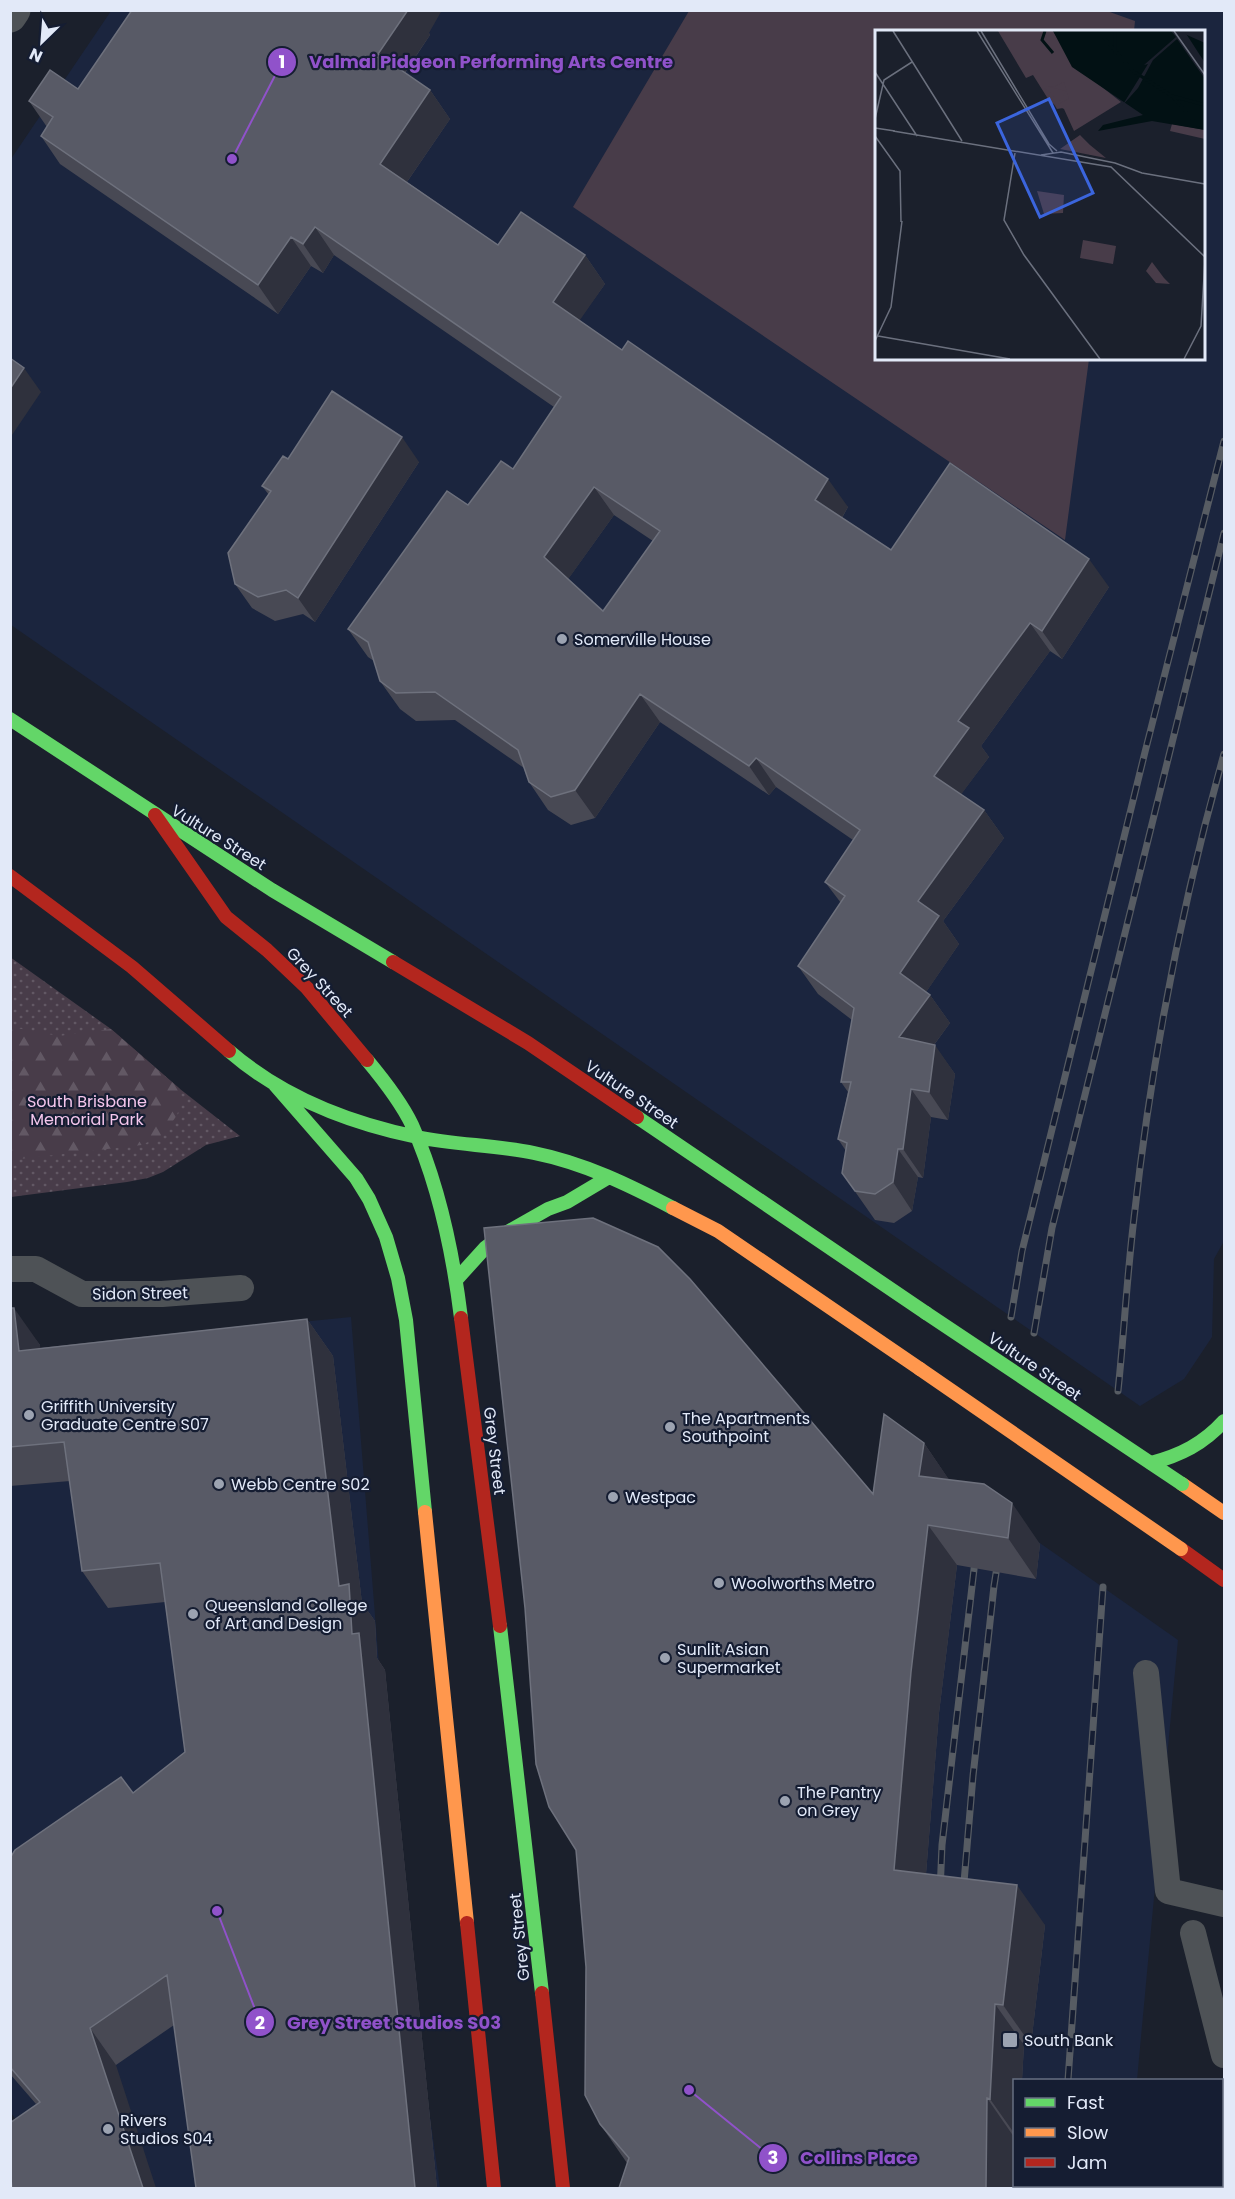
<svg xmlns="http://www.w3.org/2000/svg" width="1235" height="2199" font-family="Poppins,sans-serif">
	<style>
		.built { fill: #1b253e; fill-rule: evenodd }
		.green { fill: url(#green-dots) }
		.forest { fill: url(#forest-firs) }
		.pitch { fill: #483c49 }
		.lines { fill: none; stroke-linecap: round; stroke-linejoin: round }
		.lane { stroke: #4e5256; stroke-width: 26 }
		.street { stroke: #4e5256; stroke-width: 33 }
		.fast { stroke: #63d668; stroke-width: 14 }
		.slow { stroke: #ff974d; stroke-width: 14 }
		.jam { stroke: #b3261e; stroke-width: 14 }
		.rail-casing { stroke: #575c63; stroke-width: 7 }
		.rail { stroke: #151d32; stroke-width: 4.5; stroke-dasharray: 14; stroke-linecap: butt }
		.fast-bridge { stroke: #63d668; stroke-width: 14 }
		.slow-bridge { stroke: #ff974d; stroke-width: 14 }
		.wall { fill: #484954; fill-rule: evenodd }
		.shaded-wall { fill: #2f313d }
		.building { fill: #585a66; stroke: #6e717d; stroke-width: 1.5; fill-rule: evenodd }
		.poi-dot { fill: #9ca3b1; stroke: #151d32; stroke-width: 2 }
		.labels { text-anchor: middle; stroke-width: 4.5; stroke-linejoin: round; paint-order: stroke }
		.poi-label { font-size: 16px; fill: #e2e9f8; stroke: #151d32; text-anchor: start }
		.street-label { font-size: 16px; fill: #e2e9f8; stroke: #151d32 }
		.park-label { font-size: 16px; fill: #f4c6ec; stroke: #151d32 }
		.inset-river { fill: none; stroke: #021114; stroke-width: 3 }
		.inset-road { fill: none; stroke: #6b707e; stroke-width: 1.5 }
		.view { fill: #3b65dd; fill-opacity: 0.15; stroke: #3b65dd; stroke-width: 3 }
		.inset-edge { fill: none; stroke: #e2e9f8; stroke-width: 3 }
		.leader { fill: none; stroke: #9052ca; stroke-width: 2 }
		.callout-dot { fill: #9052ca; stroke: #151d32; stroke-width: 2 }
		.mark-label { font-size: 18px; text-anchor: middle; font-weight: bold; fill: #fff }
		.callout-label { font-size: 18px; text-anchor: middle; font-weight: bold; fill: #9052ca; stroke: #151d32; stroke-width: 4.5; stroke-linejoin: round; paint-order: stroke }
	</style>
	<defs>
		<pattern id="green-dots" width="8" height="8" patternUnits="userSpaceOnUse" patternTransform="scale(1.5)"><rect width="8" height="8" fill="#483c49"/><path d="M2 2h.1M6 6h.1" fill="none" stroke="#625864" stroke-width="1.8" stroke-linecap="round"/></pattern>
		<pattern id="forest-firs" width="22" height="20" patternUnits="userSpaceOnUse" patternTransform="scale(1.5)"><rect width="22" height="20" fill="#483c49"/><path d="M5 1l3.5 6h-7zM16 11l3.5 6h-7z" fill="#625864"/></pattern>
	</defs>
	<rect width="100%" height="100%" fill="#1b202c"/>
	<path class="built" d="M 111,11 L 1224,11 L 1224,1241 L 1214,1259 L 1212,1337 L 1184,1379 L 1140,1406 L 11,625 L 11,159 ZM 876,32 L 1204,32 L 1204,358 L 876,358 Z
		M 351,1317 L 396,1876 L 440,2188 L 28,2188 L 19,2123 L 10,2112 L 10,1351 Z
		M 913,1454 L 1178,1640 L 1137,2080 L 1014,2080 L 1014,2186 L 1127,2186 L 1127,2188 L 867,2188 Z"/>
	<path class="green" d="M 10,957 L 111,1029 L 180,1089 L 240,1136 L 206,1145 L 163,1172 L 148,1178 L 127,1182 L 11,1197 Z"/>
	<path class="forest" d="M 11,1027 L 59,1036 L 111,1029 L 180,1089 L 181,1103 L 177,1115 L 164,1134 L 142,1145 L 11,1160 Z"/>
	<path class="pitch" d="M 1107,11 L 1135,21 L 1134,31 L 876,32 L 876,358 L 1089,359 L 1065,540 L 573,207 L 689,11 Z"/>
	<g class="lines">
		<path class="lane" d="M 10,1269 L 36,1269 L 82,1294 L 162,1294 L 241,1288
			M 1146,1673 L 1168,1891 L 1224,1904
			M 1193,1933 L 1224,2055"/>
		<path class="street" d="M 10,16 L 14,10"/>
		<path class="fast" d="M 10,719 L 272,890 L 393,962
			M 229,1051 C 281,1096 349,1123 417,1137 C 455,1145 496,1145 534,1153 C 584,1163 629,1185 673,1208
			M 367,1060 C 382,1078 402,1104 412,1125 C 439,1185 453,1253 461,1318
			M 275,1085 L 356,1178 L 369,1199 L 386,1237 L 398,1278 L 406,1320 L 425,1512
			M 637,1117 L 926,1313
			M 456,1280 L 485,1248 L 504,1234 L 548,1209 L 567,1202 L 609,1177
			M 1151,1463 C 1181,1455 1203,1444 1224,1421
			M 500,1626 L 542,1993"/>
		<path class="slow" d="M 673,1208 L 718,1231 L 920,1369
			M 1182,1484 L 1224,1513
			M 425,1512 L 467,1923"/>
		<path class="jam" d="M 155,815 L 226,917 L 267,950 L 307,988 L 367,1060
			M 10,876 L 132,967 L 229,1051
			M 393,962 L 528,1043 L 637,1117
			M 461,1318 L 500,1626
			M 1181,1549 L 1224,1580
			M 467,1923 L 494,2188
			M 542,1993 L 563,2188"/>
		<g class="rail-casing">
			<path id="rail" d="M 1011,1317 L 1022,1251 L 1145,752 L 1224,441
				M 1034,1333 L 1052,1228 L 1224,533
				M 1118,1391 C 1124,1333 1127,1276 1134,1218 C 1151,1064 1182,903 1224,754
				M 940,1892 L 942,1845 L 976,1552
				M 963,1894 L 973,1776 L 994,1586 L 999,1554
				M 1068,2080 L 1103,1587
				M 1062,2188 L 1062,2186"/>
		</g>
		<use href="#rail" class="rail"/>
		<path class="fast-bridge" d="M 926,1313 L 1182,1484"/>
		<path class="slow-bridge" d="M 920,1369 L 1181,1549"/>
	</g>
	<path class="wall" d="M 429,33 L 430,35 L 405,73 L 430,90 L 450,119 L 407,182 L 498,245 L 585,255 L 605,284 L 579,320 L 848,507 L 842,518 L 891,550 L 1109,587 L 1062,659 L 1050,651 L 981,746 L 989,757 L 961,794 L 984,810 L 1004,838 L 943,921 L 959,944 L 926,992 L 930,995 L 950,1023 L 934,1045 L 955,1074 L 948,1120 L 931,1117 L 923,1178 L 918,1177 L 912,1211 L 894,1223 L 875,1220 L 842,1173 L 846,1151 L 838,1139 L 848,1092 L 841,1082 L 852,1020 L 818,994 L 798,966 L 841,903 L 825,882 L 853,840 L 776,787 L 769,795 L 660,722 L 595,818 L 571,825 L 548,810 L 529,782 L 524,768 L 455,720 L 416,721 L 400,709 L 380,681 L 374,661 L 368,657 L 348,629 L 468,505 L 513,469 L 554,407 L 334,255 L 323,273 L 311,266 L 278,314 L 60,164 L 41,136 L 47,127 L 29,101 L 78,89 ZM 614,515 L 653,541 L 603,611 L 568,579 Z
		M 288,459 L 419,462 L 315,622 L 303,614 L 275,621 L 252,608 L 235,584 L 269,495 L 262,486 Z
		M 10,1308 L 40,1345 L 40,1348 L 307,1319 L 333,1356 L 362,1603 L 375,1621 L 377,1658 L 385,1670 L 437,2188 L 196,2188 L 174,2025 L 116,2065 L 36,2104 L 10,2074 L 10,1858 L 133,1793 L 185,1752 L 165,1602 L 108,1608 L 82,1571 L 70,1481 L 10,1486 Z
		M 924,1443 L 949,1480 L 1040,1544 L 1036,1579 L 957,1565 L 939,1713 L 926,1874 L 1045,1925 L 1031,2045 L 1024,2045 L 1022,2080 L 1014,2080 L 1015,2188 L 619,2188 L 627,2163 L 600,2124 L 873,1494 Z"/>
	<path class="shaded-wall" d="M 408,10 L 442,10 L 429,33 L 430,35 L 398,82 L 378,54 Z
		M 430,90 L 450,119 L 400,192 L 380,164 Z
		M 315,227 L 334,255 L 323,273 L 303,244 Z
		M 291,237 L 311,266 L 278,314 L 258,285 Z
		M 585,255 L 605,284 L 573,330 L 553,302 Z
		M 24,368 L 41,392 L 10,438 L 10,389 Z
		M 402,437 L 419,462 L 315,622 L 298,598 Z
		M 828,479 L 848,507 L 835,529 L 815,500 Z
		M 594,487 L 614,515 L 564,585 L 544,557 Z
		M 1089,559 L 1109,587 L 1062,659 L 1042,631 Z
		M 1030,623 L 1050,651 L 981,746 L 989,757 L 954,804 L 934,776 L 958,721 Z
		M 640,694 L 660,722 L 595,818 L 575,790 Z
		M 756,758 L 776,787 L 769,795 L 749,766 Z
		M 984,810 L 1004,838 L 943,921 L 959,944 L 920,1001 L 900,973 L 918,901 Z
		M 930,995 L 950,1023 L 919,1065 L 899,1037 Z
		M 935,1045 L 955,1074 L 948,1120 L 929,1092 Z
		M 911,1089 L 931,1117 L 923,1178 L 903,1149 Z
		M 898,1149 L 918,1177 L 912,1211 L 893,1182 Z
		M 14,1308 L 40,1345 L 45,1387 L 19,1351 Z
		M 307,1319 L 333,1356 L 362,1603 L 375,1621 L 377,1658 L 385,1670 L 437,2188 L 415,2188 L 352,1634 L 339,1586 Z
		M 924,1443 L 952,1484 L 919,1476 Z
		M 1012,1503 L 1040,1544 L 1036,1579 L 1008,1538 Z
		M 928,1525 L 957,1565 L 939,1713 L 923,1911 L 894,1870 L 911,1672 Z
		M 1017,1885 L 1045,1925 L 1031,2045 L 1003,2005 Z
		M 995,2004 L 1024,2045 L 1022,2080 L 1014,2080 L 1014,2133 L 990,2099 Z
		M 90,2028 L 116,2065 L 156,2188 L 143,2188 Z
		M 987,2098 L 1014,2137 L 1015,2188 L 986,2188 Z"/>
	<path class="building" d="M 132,10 L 408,10 L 378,54 L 430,90 L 380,164 L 498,245 L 521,212 L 585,255 L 553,302 L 622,350 L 628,341 L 828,479 L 815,500 L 891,550 L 950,463 L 1089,559 L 1042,631 L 1030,623 L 958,721 L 969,728 L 934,776 L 984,810 L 918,901 L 939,916 L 900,973 L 930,995 L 899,1037 L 935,1045 L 929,1092 L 911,1089 L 903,1149 L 898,1149 L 893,1182 L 875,1194 L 855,1191 L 842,1173 L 847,1143 L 838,1139 L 851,1082 L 841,1082 L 854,1008 L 798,966 L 845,896 L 825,882 L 860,830 L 756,758 L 749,766 L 640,694 L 575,790 L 551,797 L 529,782 L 518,750 L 435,692 L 396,693 L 380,681 L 368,642 L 348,629 L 447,491 L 468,505 L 501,461 L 513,469 L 561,397 L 315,227 L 303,244 L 291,237 L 258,285 L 41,136 L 53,117 L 29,101 L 50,70 L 78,89 ZM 594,487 L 660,531 L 603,611 L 544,557 Z
		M 10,358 L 24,368 L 10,389 Z
		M 332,391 L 402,437 L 298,598 L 286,590 L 258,597 L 235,584 L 228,553 L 271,491 L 262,486 L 283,456 L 288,459 Z
		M 593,1218 L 658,1247 L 690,1279 L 873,1494 L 884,1414 L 924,1443 L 919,1476 L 984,1484 L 1012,1503 L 1008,1538 L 928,1525 L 911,1672 L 894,1870 L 1017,1885 L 1003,2005 L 995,2004 L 990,2099 L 987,2098 L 986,2188 L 619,2188 L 629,2158 L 600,2124 L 585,2095 L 586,1967 L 576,1850 L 549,1807 L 536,1764 L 525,1608 L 484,1228 Z
		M 10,1308 L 14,1308 L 19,1351 L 307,1319 L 339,1586 L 349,1584 L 352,1634 L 359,1633 L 415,2188 L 196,2188 L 167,1975 L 90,2028 L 143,2188 L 12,2188 L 10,2171 L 10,2123 L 40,2102 L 10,2067 L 10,1858 L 15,1850 L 121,1777 L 133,1793 L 185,1752 L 160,1563 L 82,1571 L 64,1442 L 10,1447 Z"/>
	<g class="poi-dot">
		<circle cx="562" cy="639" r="6"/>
		<circle cx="29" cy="1415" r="6"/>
		<circle cx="670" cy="1427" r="6"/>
		<circle cx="219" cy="1484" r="6"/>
		<circle cx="613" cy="1497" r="6"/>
		<circle cx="719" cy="1583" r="6"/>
		<circle cx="193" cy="1614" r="6"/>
		<circle cx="665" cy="1658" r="6"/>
		<circle cx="785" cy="1801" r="6"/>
		<rect x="1002" y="2032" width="16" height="16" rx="3"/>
		<circle cx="108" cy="2129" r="6"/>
	</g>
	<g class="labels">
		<g class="poi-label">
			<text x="574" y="645">Somerville House</text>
			<text x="41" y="1412">Griffith University<tspan x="41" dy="18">Graduate Centre S07</tspan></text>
			<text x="682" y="1424">The Apartments<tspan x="682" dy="18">Southpoint</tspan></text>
			<text x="231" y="1490">Webb Centre S02</text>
			<text x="625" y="1503">Westpac</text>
			<text x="731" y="1589">Woolworths Metro</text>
			<text x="205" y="1611">Queensland College<tspan x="205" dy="18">of Art and Design</tspan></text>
			<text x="677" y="1655">Sunlit Asian<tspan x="677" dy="18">Supermarket</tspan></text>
			<text x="797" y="1798">The Pantry<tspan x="797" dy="18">on Grey</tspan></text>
			<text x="1024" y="2046">South Bank</text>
			<text x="120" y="2126">Rivers<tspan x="120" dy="18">Studios S04</tspan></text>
		</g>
		<g class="street-label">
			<text transform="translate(219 837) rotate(32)" y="6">Vulture Street</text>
			<text transform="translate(320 982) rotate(47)" y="6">Grey Street</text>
			<text transform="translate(632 1094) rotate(34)" y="6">Vulture Street</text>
			<text transform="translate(140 1293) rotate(-1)" y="6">Sidon Street</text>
			<text transform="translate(1035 1366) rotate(34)" y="6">Vulture Street</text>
			<text transform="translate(495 1451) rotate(83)" y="6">Grey Street</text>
			<text transform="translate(519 1937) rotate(-96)" y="6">Grey Street</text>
		</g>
		<g class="park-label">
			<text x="87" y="1107">South Brisbane<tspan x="87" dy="18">Memorial Park</tspan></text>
		</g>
	</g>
	<g transform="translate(875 30)">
		<rect width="330" height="330" fill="#1b202c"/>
		<path d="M 123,1 L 178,1 L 198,34 L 246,72 L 199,101 L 189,79 L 175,72 L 158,45 L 151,48 ZM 297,94 L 330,100 L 330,109 L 295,101 ZM 205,105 L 215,115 L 231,128 L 185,119 ZM 277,232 L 289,248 L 295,254 L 281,253 L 271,241 Z" fill="#483c49"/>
		<path d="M 189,52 L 194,69 L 183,74 L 188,78 L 182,79 L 169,58 L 185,71 L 191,61 L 171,56 L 178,57 ZM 205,108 L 216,123 L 216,125 L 202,119 L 189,120 Z" fill="#483c49"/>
		<path d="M 162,161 L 189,165 L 188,183 L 169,184 ZM 208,210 L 241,216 L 238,234 L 205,228 Z" fill="#483c49"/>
		<path d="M 178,1 L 303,1 L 330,13 L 330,100 L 277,91 L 223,101 L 228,95 L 268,85 L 197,37 Z" fill="#021114"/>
		<path d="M 296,1 L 310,2 L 330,33 L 330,49 L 302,9 L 278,30 L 263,58 L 247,76 L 273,34 L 269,35 L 301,7 Z" fill="#1b202c"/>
		<path class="inset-river" d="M 170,1 L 167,10 L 178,23M 223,1 L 258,41 L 297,66 L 330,75M 240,24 L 240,1M 298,67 L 324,97"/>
		<path class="inset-road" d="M 18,1 L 87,111M 102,1 L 178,123M 106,1 L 174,114 L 182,121M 299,1 L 330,45M 0,42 L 42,106M 0,89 L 9,50 L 37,32M 0,98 L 20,101M 18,101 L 236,137 L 330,227M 0,106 L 25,141 L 26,192M 140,123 L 129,190 L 149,225 L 225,329M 166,125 L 186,122 L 240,133 L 267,143 L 330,154M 3,306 L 135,329M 0,311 L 16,277 L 27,191M 309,329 L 326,296 L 330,230"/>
		<path class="view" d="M 174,69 L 218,163 L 165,187 L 122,93 Z"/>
		<rect width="330" height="330" class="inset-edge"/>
	</g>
	<path class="leader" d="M232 159L282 62M217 1911L260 2022M689 2090L773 2158"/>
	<g class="callout-dot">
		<circle cx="232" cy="159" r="6"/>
		<circle cx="217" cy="1911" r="6"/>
		<circle cx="689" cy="2090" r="6"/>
		<circle cx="282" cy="62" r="15"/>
		<circle cx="260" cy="2022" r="15"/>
		<circle cx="773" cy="2158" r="15"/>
	</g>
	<g class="mark-label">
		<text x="282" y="68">1</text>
		<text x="260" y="2029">2</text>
		<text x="773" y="2164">3</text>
	</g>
	<g class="callout-label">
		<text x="491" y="68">Valmai Pidgeon Performing Arts Centre</text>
		<text x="394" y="2029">Grey Street Studios S03</text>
		<text x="859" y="2164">Collins Place</text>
	</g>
	<rect width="1235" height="2199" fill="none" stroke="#e2e9f8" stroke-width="24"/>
	<rect x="1013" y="2079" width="210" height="108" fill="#151d32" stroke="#676f81" stroke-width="1.5"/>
	<rect x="1025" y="2098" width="30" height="9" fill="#63d668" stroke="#676f81" stroke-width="1.5"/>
	<text x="1067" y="2109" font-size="18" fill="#e2e9f8">Fast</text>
	<rect x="1025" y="2128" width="30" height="9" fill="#ff974d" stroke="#676f81" stroke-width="1.5"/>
	<text x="1067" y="2139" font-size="18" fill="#e2e9f8">Slow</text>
	<rect x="1025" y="2158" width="30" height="9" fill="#b3261e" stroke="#676f81" stroke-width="1.5"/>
	<text x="1067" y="2169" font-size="18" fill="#e2e9f8">Jam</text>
	<g transform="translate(42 42) rotate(205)" stroke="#151d32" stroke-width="4.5" paint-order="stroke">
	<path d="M0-4.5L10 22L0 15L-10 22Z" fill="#e2e9f8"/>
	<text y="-9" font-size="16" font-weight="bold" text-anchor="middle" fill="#e2e9f8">N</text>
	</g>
</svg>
